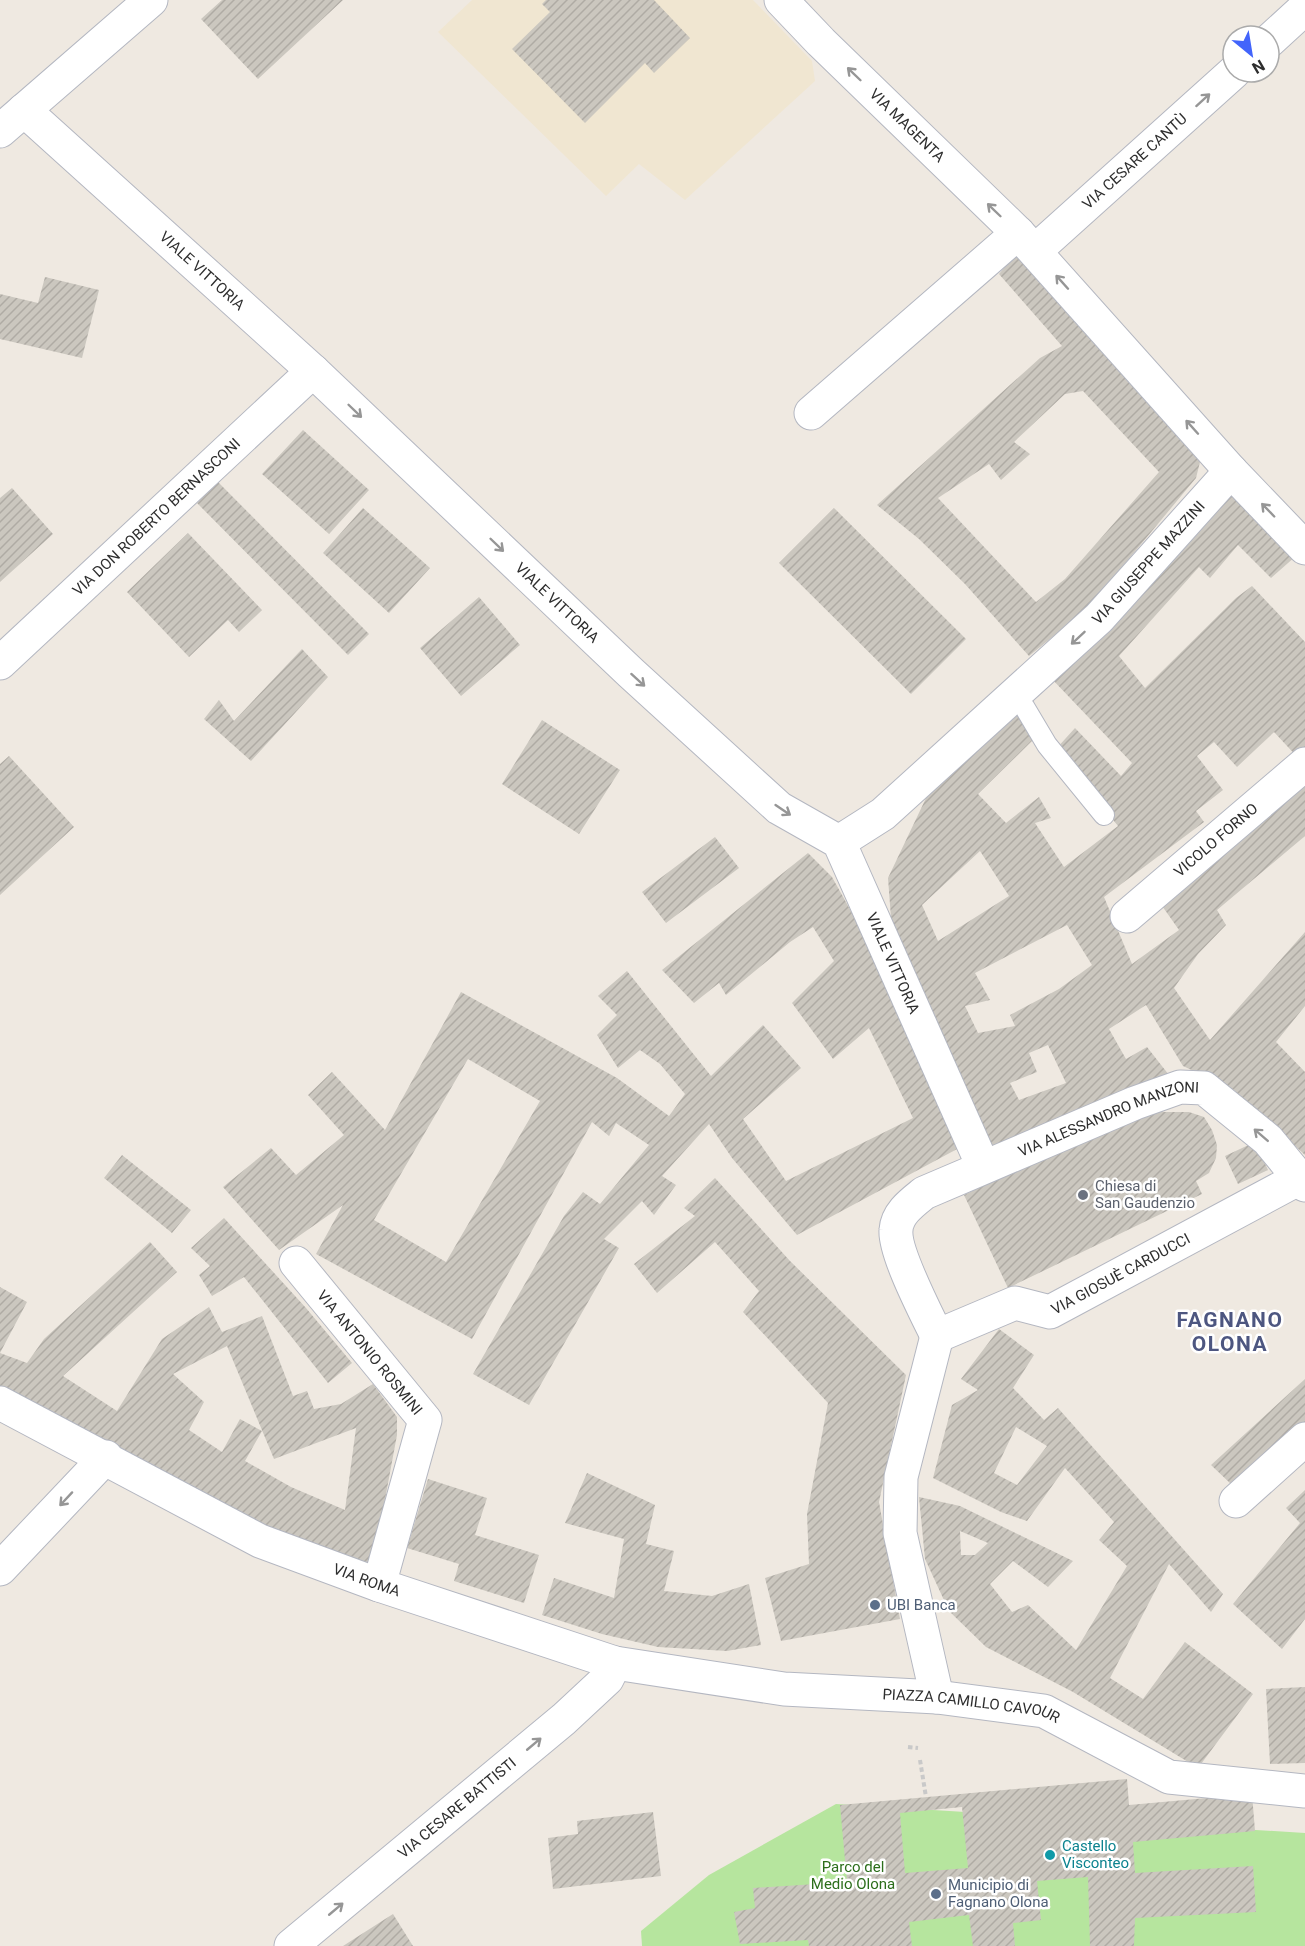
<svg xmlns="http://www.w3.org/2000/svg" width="1305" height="1946" font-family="Roboto,sans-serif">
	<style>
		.education { fill: #f0e6d1 }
		.park { fill: #b6e59e }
		.building { fill: url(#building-hatch); fill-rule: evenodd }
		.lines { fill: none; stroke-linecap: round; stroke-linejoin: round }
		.service-casing { stroke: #b4b7c1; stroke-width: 22 }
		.minor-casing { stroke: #b4b7c1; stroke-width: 35 }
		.tertiary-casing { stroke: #b4b7c1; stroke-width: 35 }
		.path { stroke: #c9c9c9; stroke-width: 4; stroke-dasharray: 4.5 3; stroke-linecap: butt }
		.service { stroke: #fff; stroke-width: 20 }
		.minor { stroke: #fff; stroke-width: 33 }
		.tertiary { stroke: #fff; stroke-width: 33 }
		.oneway { stroke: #969696 }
		.worship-dot { fill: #6b7280; stroke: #fff; stroke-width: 2 }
		.service-dot { fill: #5c6f8a; stroke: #fff; stroke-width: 2 }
		.culture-dot { fill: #0f9aa8; stroke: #fff; stroke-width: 2 }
		.labels { text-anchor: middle; stroke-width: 5; stroke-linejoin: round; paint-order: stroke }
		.street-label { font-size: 15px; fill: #2e2e2e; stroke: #fff }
		.worship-label { font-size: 15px; fill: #5b616d; stroke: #fff; text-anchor: start }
		.service-label { font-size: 15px; fill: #4e5e75; stroke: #fff; text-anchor: start }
		.culture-label { font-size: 15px; fill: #0d838f; stroke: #fff; text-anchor: start }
		.park-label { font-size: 15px; fill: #2c6e1b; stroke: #fff }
		.district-label { font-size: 21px; font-weight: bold; letter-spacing: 1.5px; fill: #4d5680; stroke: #fff }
	</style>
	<defs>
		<pattern id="building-hatch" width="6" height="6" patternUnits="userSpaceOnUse" patternTransform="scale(1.5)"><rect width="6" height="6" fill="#cbc7bf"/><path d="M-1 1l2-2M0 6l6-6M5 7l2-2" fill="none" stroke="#afaba4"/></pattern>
	</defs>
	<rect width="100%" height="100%" fill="#efe9e1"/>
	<path class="education" d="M 472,0 L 753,0 L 812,61 L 815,81 L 685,200 L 639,164 L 606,196 L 438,32 Z"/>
	<path class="park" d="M 836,1804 L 1305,1833 L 1305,1946 L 642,1946 L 641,1931 L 709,1875 Z"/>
	<path class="building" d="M 222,0 L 343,0 L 258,79 L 201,19 Z
		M 546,0 L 654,0 L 690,38 L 654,73 L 645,63 L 585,123 L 512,49 L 550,12 L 542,4 Z
		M 1015,255 L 1200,462 L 1196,478 L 1088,608 L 1029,656 L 965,584 L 919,539 L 877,505 L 1040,358 L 1062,346 L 999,274 ZM 1083,391 L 1159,472 L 1065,579 L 1036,602 L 938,498 L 989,464 L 1001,480 L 1030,454 L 1014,442 L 1065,394 Z
		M 45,277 L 99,290 L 82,358 L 0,339 L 0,294 L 38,303 Z
		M 303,430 L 369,490 L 329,534 L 262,474 Z
		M 218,482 L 369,634 L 348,655 L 197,503 Z
		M 12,488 L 53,534 L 0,582 L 0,498 Z
		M 1234,488 L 1296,556 L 1271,578 L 1238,545 L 1210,578 L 1199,567 L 1119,656 L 1145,688 L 1236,598 L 1252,586 L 1305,642 L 1305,757 L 1301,761 L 1274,732 L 1237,767 L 1214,742 L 1197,756 L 1223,790 L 1196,811 L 1204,822 L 1104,897 L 1132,964 L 1179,930 L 1160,903 L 1305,778 L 1305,836 L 1217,910 L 1226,925 L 1198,954 L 1174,988 L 1210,1040 L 1305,932 L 1305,1006 L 1276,1042 L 1305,1072 L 1305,1155 L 1234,1090 L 1183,1066 L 1146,1005 L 1109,1029 L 1126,1059 L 1147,1047 L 1169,1075 L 1126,1099 L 986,1148 L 938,1023 L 891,918 L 888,878 L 927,796 L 1016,711 L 1037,736 L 978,794 L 1006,823 L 1039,797 L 1051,818 L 1035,823 L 1064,867 L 1118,826 L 1056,749 L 1075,728 L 1121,776 L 1132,763 L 1051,678 ZM 980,851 L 1009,896 L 938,941 L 922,905 ZM 1067,925 L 1092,965 L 1059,989 L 1010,1015 L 1015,1026 L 978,1033 L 965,1006 L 990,1000 L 975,973 ZM 1048,1045 L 1066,1083 L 1019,1100 L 1010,1083 L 1037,1072 L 1029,1053 Z
		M 363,508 L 430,568 L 389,613 L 323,553 Z
		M 834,508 L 966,639 L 911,694 L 779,563 Z
		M 188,533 L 262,610 L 239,632 L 228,620 L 189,657 L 127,592 Z
		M 479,597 L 520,645 L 461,696 L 420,648 Z
		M 302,649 L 328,677 L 251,761 L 204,719 L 219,700 L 234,721 Z
		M 542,720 L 620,770 L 579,834 L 502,784 Z
		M 9,756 L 74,827 L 0,895 L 0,764 Z
		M 715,837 L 739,868 L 666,923 L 642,892 Z
		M 808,853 L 832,877 L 901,1001 L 959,1148 L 797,1235 L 732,1158 L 709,1124 L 662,1176 L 676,1185 L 654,1215 L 642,1201 L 604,1239 L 619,1248 L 529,1405 L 473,1374 L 564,1216 L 583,1192 L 600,1204 L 649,1145 L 616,1123 L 609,1136 L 592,1122 L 472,1339 L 316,1254 L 343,1205 L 279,1250 L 223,1187 L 271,1148 L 296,1175 L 344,1135 L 308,1095 L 332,1072 L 385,1130 L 461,992 L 617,1078 L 669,1116 L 685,1094 L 660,1064 L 640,1050 L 618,1068 L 597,1035 L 617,1015 L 598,996 L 627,971 L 711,1076 L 763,1025 L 801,1068 L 743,1119 L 786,1181 L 913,1118 L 869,1028 L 833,1059 L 792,1003 L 834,961 L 813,927 L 790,942 L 726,995 L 719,983 L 694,1003 L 662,970 ZM 468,1059 L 540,1101 L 446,1262 L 374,1220 Z
		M 1158,1101 L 1163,1112 L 1189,1112 L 1204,1117 L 1212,1130 L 1217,1145 L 1216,1158 L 1209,1173 L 1196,1181 L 1202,1194 L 1008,1288 L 964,1195 Z
		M 1255,1142 L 1268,1170 L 1238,1184 L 1225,1156 Z
		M 122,1155 L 191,1210 L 172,1233 L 104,1178 Z
		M 715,1178 L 790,1261 L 906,1375 L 879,1502 L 900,1619 L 781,1641 L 765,1578 L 809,1564 L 807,1514 L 828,1403 L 743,1312 L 759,1291 L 715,1242 L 657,1293 L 634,1264 L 695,1216 L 684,1208 Z
		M 224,1218 L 306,1308 L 352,1363 L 328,1383 L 244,1277 L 212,1296 L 199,1275 L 210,1266 L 191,1248 Z
		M 150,1242 L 177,1272 L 63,1376 L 117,1411 L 162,1339 L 209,1307 L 222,1332 L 262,1316 L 293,1396 L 307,1391 L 314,1409 L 341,1404 L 373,1384 L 397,1417 L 397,1435 L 372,1569 L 267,1530 L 0,1387 L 0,1287 L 27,1302 L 0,1353 L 27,1363 L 44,1339 ZM 227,1346 L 274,1459 L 356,1428 L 345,1510 L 291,1487 L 245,1461 L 262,1431 L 240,1419 L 222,1452 L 189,1430 L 204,1402 L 173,1374 Z
		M 999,1329 L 1034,1355 L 1013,1388 L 1044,1420 L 1058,1408 L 1223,1594 L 1211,1612 L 1169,1564 L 1110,1678 L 1143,1699 L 1185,1642 L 1253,1694 L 1198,1768 L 1073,1692 L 986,1647 L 949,1611 L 925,1559 L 919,1497 L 960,1506 L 1073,1561 L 1048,1587 L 1013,1561 L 990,1584 L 1012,1612 L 1028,1605 L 1076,1650 L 1127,1566 L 1099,1540 L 1114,1522 L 1065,1468 L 1027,1521 L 1001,1512 L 933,1478 L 952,1405 L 978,1390 L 961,1379 ZM 1016,1427 L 1047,1446 L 1017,1485 L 994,1473 ZM 960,1531 L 988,1543 L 975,1555 L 961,1555 Z
		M 1305,1379 L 1305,1424 L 1232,1485 L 1211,1465 Z
		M 587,1473 L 655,1505 L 646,1544 L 674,1551 L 664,1591 L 712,1596 L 749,1584 L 761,1645 L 727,1651 L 658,1647 L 602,1634 L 542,1615 L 554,1578 L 614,1598 L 624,1539 L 565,1523 Z
		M 428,1479 L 487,1498 L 475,1535 L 539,1555 L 524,1603 L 454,1581 L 459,1564 L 407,1548 Z
		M 1305,1490 L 1305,1619 L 1282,1649 L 1233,1604 L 1300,1523 L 1286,1508 Z
		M 1305,1687 L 1305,1763 L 1270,1764 L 1266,1689 Z
		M 1127,1779 L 1129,1805 L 1252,1794 L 1255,1831 L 1133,1842 L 1135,1873 L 1253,1866 L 1256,1912 L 1135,1918 L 1134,1946 L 1090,1946 L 1088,1877 L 1037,1881 L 1041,1920 L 1013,1923 L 1015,1946 L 973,1946 L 969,1915 L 909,1922 L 912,1946 L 809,1946 L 808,1940 L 740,1944 L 734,1912 L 755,1908 L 753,1888 L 847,1882 L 840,1805 ZM 962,1807 L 968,1868 L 905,1873 L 900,1813 Z
		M 653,1812 L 661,1876 L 553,1889 L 548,1838 L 578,1834 L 577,1821 Z
		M 393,1914 L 413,1946 L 343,1946 Z"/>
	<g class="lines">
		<g class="service-casing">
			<path id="service" d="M 1014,696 L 1025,708 L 1047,745 L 1104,815"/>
		</g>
		<g class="minor-casing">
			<g id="minor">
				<path id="s1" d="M 781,0 L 821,42 L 1018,233 L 1231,471 L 1305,548"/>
				<path d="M 1269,41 L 1305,8"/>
				<path id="s2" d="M 24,110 L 313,371 L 631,673 L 779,808 L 839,842 L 983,1166"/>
				<path id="s3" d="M 1035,251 L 1234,72"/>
				<path d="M 811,413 L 1018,233"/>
				<path id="s4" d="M 0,663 L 313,371"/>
				<path id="s5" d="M 839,842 L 883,814 L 1099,618 L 1231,471"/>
				<path id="s6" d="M 1127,916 L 1305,764"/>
				<path id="s7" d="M 296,1263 L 425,1420 L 379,1585"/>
				<path id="s8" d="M 937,1336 C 926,1313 894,1252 896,1230 C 897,1213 913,1202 924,1193 L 1135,1103 L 1180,1087 L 1204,1088 L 1268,1140 L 1305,1185"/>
				<path id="s9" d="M 937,1336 L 1015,1303 L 1050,1312 L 1298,1179"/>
				<path d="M 937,1336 L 901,1477 L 900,1533 L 937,1697"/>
				<path d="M 1236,1501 L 1305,1439"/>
				<path d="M 0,1569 L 106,1457"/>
				<path id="s10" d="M 291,1946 L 564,1719 L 607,1679 L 615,1663"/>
			</g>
		</g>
		<g class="tertiary-casing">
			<g id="tertiary">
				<path d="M 0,131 L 151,0"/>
				<path id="s11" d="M 0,1403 L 260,1541 L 379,1585 L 615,1663 L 784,1689 L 937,1697 L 1044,1711 L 1169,1777 L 1305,1791"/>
			</g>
		</g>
		<path class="path" d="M 908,1747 L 918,1748
			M 920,1760 L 926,1797"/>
		<use href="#service" class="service"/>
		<use href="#minor" class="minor"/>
		<use href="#tertiary" class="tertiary"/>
	</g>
	<defs><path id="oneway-shaft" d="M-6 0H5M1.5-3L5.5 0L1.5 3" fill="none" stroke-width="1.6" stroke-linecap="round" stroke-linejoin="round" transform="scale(1.5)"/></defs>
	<g class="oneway">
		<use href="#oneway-shaft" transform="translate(854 74) rotate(-136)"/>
		<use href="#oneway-shaft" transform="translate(1203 100) rotate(-42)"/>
		<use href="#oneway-shaft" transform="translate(994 210) rotate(-136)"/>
		<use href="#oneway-shaft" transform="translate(1062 282) rotate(-132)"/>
		<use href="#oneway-shaft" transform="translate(355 411) rotate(44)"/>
		<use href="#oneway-shaft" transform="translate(1192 427) rotate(-132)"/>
		<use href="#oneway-shaft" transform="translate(1268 510) rotate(-134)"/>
		<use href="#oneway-shaft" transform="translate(497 545) rotate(44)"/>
		<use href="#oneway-shaft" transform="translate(1078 638) rotate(137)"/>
		<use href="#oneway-shaft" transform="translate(638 680) rotate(42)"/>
		<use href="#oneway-shaft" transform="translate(783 810) rotate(34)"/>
		<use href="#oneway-shaft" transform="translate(1261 1135) rotate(-139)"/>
		<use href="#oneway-shaft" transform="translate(66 1499) rotate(133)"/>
		<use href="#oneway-shaft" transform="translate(534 1744) rotate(-40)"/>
		<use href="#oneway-shaft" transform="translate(336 1909) rotate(-40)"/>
	</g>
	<circle class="worship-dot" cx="1083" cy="1195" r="6"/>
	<g class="service-dot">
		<circle cx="875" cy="1605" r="6"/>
		<circle cx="936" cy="1894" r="6"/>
	</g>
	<circle class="culture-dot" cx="1050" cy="1855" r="6"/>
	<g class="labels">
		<g class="street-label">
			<text dy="5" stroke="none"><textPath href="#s1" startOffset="178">VIA MAGENTA</textPath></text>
			<text dy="5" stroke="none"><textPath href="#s3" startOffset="134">VIA CESARE CANTÙ</textPath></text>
			<text dy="5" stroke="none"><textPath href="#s2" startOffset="240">VIALE VITTORIA</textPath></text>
			<text dy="5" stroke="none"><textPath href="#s4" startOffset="214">VIA DON ROBERTO BERNASCONI</textPath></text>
			<text dy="5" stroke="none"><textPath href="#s5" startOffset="418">VIA GIUSEPPE MAZZINI</textPath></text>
			<text dy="5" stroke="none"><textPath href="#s2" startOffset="726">VIALE VITTORIA</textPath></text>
			<text dy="5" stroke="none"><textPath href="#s6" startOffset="117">VICOLO FORNO</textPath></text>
			<text dy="5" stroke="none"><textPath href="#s2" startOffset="1230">VIALE VITTORIA</textPath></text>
			<text dy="5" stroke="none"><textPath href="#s8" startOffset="362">VIA ALESSANDRO MANZONI</textPath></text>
			<text dy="5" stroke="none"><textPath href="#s9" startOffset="201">VIA GIOSUÈ CARDUCCI</textPath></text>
			<text dy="5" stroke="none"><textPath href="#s7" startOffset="116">VIA ANTONIO ROSMINI</textPath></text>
			<text dy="5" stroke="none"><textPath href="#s11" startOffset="408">VIA ROMA</textPath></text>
			<text dy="5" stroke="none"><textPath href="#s11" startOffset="1029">PIAZZA CAMILLO CAVOUR</textPath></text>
			<text dy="5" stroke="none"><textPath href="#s10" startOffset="216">VIA CESARE BATTISTI</textPath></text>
		</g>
		<g class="worship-label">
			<text x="1095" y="1191">Chiesa di<tspan x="1095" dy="17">San Gaudenzio</tspan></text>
		</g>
		<g class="service-label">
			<text x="887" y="1610">UBI Banca</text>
			<text x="948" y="1890">Municipio di<tspan x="948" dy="17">Fagnano Olona</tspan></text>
		</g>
		<g class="culture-label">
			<text x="1062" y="1851">Castello<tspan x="1062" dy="17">Visconteo</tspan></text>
		</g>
		<g class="park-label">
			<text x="853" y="1872">Parco del<tspan x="853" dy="17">Medio Olona</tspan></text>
		</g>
		<g class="district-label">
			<text x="1230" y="1327">FAGNANO<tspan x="1230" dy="24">OLONA</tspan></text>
		</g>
	</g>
	<g transform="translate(1251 54) rotate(150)"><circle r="28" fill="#ffffff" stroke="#ababab" stroke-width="1.5"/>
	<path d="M0-4.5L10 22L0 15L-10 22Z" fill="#4264fb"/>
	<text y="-9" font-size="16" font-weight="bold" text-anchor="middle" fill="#2e2e2e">N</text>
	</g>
</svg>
